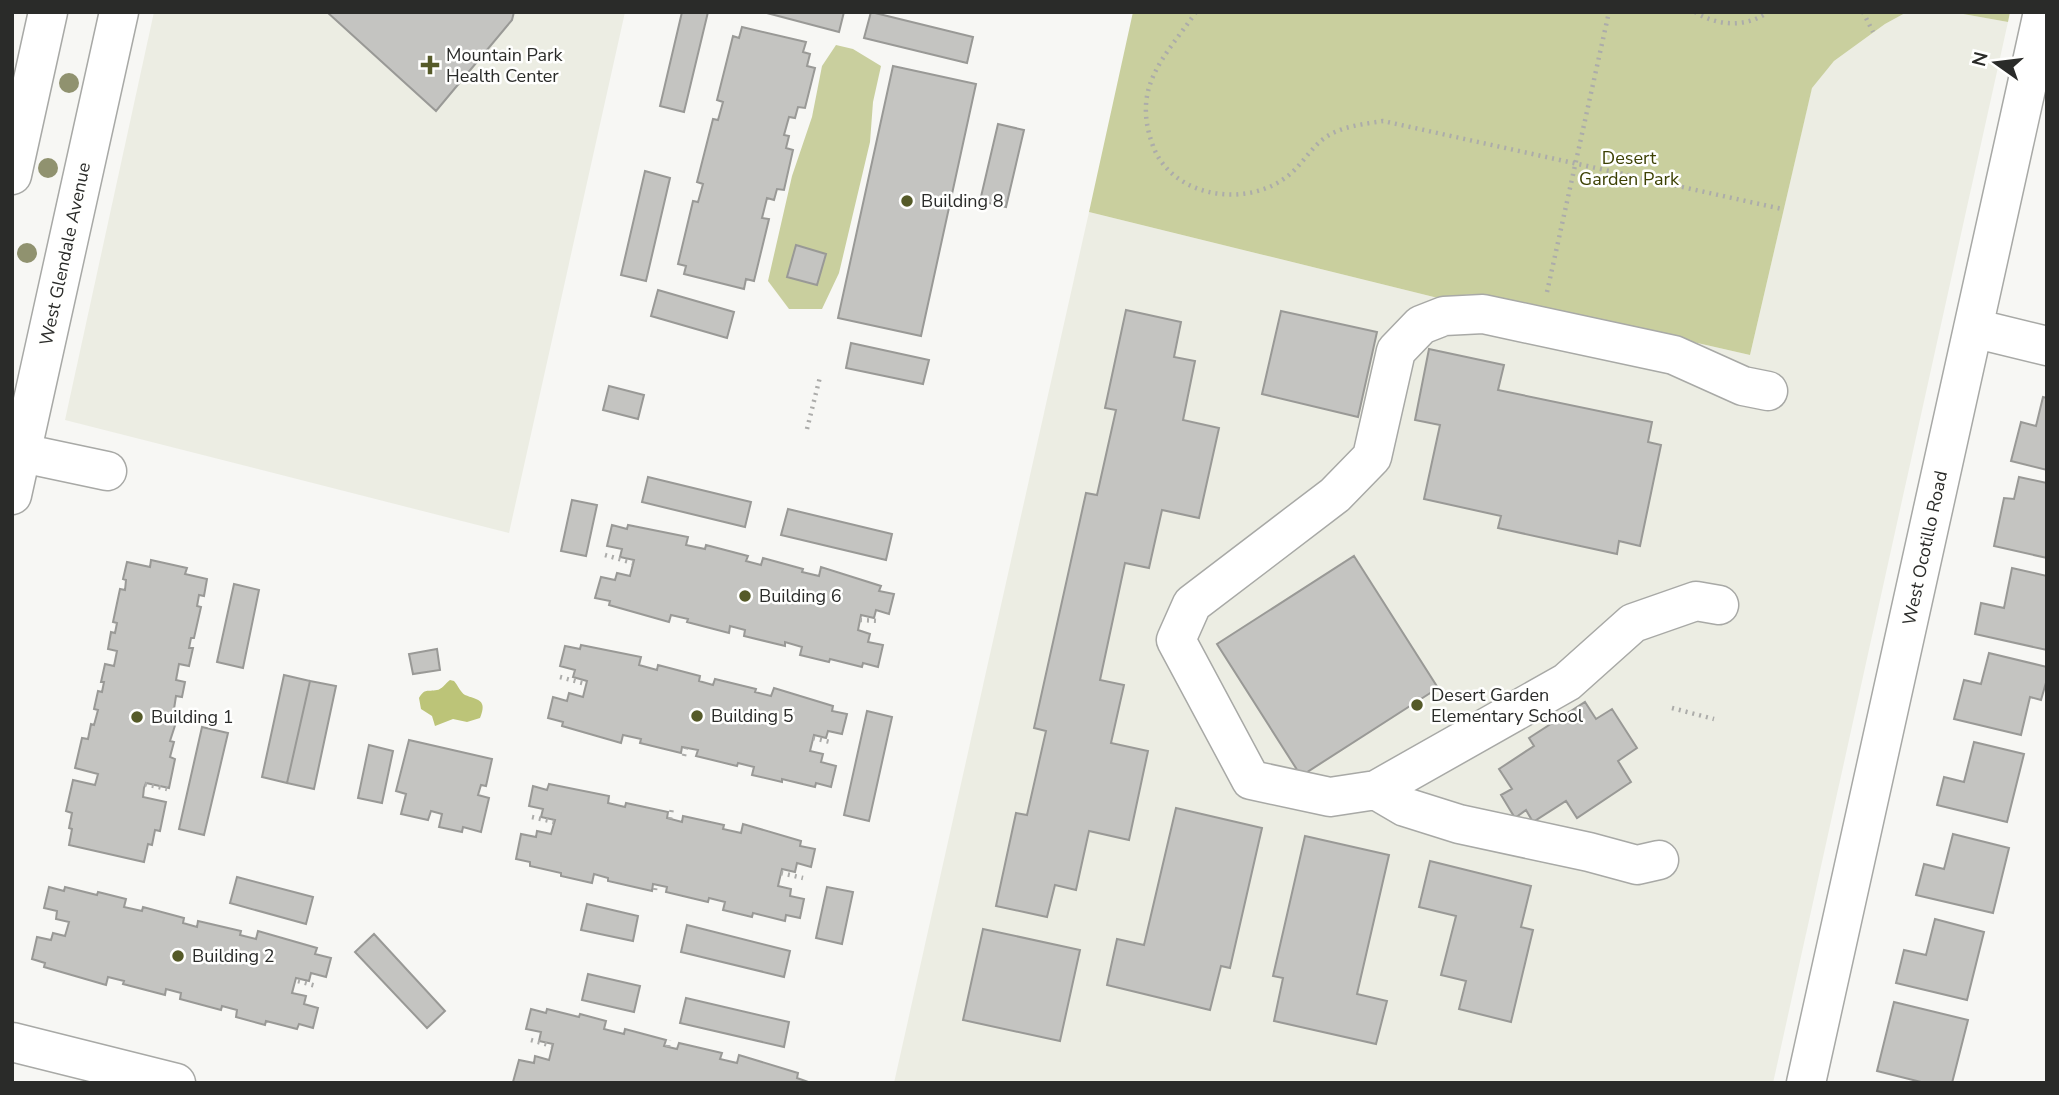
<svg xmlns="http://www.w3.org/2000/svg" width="2059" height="1095" font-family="'Nunito Sans',sans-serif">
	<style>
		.built { fill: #ecede3 }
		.green { fill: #c9cf9e }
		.water { fill: #bcc478 }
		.building { fill: #c4c4c1; stroke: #999996; stroke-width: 2 }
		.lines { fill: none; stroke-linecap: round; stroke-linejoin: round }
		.minor-casing { stroke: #a8a9a6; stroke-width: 41 }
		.major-casing { stroke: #a8a9a6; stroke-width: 41 }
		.path { stroke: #acacaa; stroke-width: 4.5; stroke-dasharray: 2 5; stroke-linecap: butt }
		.minor { stroke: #fff; stroke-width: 38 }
		.major { stroke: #fff; stroke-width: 38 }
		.tree { fill: #90926f }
		.poi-dot { fill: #555a28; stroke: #fffffe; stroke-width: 2.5 }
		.labels { text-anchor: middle; stroke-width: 5; stroke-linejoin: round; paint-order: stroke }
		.poi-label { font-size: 18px; fill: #2a2b29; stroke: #fffffe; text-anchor: start }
		.park-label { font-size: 18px; fill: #3c4003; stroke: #fffffe }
		.street-label { font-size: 18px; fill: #2a2b29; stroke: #fffffe }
	</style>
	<rect width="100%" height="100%" fill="#f7f7f4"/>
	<path class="built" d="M 154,12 L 625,12 L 509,533 L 65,420 Z
		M 1907,12 L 1952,12 L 2008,22 L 1773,1083 L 894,1083 L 1089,212 L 1442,299 L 1455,294 L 1470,294 L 1500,298 L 1750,355 L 1812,87 L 1834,61 L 1885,24 Z"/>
	<path class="green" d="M 1133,12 L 1907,12 L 1885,24 L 1834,61 L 1812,88 L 1750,355 L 1500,298 C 1479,295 1462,292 1442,299 L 1089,212 Z
		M 1952,12 L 2010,12 L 2008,22 Z
		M 836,45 L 853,49 L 881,66 L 873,102 L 870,142 L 839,273 L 822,309 L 789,309 L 768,281 L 792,176 L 812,117 L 822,66 Z"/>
	<path class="water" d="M 450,680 L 454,681 C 458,685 460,692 465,695 C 477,700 488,699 480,718 L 467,722 L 453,719 L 435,726 L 432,716 L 421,709 L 419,698 C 425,688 427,692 437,690 C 441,690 446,683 450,680 Z"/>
	<path class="building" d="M 327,12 L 514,12 L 512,20 L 436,111 Z
		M 682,12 L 708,12 L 684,112 L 660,106 Z
		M 763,12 L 844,12 L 839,32 Z
		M 871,12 L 973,37 L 967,63 L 864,38 Z
		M 742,27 L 806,42 L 803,52 L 810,54 L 807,66 L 815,68 L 805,108 L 798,107 L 795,118 L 789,117 L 784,135 L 789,136 L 786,148 L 793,150 L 784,190 L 777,189 L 774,200 L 767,198 L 762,218 L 769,219 L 754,281 L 746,279 L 744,289 L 684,274 L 686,266 L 678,264 L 693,201 L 698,202 L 703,184 L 697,182 L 713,119 L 718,120 L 723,102 L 717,100 L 733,36 L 739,38 Z
		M 893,66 L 976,84 L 921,336 L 838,318 Z
		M 998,124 L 1024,130 L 1006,207 L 980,201 Z
		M 645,171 L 670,178 L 646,281 L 621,275 Z
		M 796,245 L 826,254 L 817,285 L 787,277 Z
		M 658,290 L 734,312 L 727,338 L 651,316 Z
		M 1126,310 L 1181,322 L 1174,357 L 1195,361 L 1183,420 L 1219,428 L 1199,518 L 1162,510 L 1149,568 L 1125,563 L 1100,680 L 1124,685 L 1111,743 L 1148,751 L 1129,840 L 1089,831 L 1076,890 L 1055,885 L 1047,917 L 996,906 L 1016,813 L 1027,815 L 1046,731 L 1034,728 L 1086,493 L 1097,495 L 1116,410 L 1105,408 Z
		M 1281,311 L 1377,332 L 1358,417 L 1262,394 Z
		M 851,343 L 929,360 L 923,384 L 846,368 Z
		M 1429,349 L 1504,365 L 1498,390 L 1652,422 L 1648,442 L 1661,445 L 1640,546 L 1619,541 L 1617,554 L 1498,528 L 1501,516 L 1424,499 L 1440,425 L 1415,420 Z
		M 609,386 L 644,395 L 638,419 L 603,410 Z
		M 2043,397 L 2047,398 L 2047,470 L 2011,461 L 2021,422 L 2036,426 Z
		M 648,477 L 751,502 L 745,527 L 642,502 Z
		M 2019,477 L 2047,483 L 2047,558 L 1994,546 L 2004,498 L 2014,499 Z
		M 572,500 L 597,505 L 586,556 L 561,551 Z
		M 788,509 L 892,534 L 886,560 L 781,535 Z
		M 612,525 L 627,529 L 628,525 L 688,537 L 686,545 L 705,549 L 706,545 L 748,556 L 746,561 L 761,565 L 763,558 L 803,569 L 802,572 L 819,576 L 821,567 L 881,586 L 879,591 L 894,594 L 889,614 L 876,610 L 874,618 L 861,615 L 858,630 L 870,634 L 868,642 L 883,645 L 878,667 L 863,663 L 862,667 L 830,659 L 829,662 L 800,655 L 802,647 L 785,642 L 785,646 L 744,636 L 745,630 L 730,626 L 729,633 L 687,622 L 688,619 L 671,615 L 669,622 L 609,605 L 610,601 L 595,598 L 601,577 L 615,580 L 617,573 L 630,576 L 634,560 L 620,557 L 622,549 L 607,546 Z
		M 1354,556 L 1438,688 L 1301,776 L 1217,644 Z
		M 151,560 L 187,568 L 185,574 L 207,579 L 204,596 L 199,595 L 197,606 L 201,607 L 194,638 L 191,638 L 189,648 L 193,648 L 189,666 L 179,664 L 176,680 L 185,682 L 182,697 L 176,696 L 174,709 L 180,710 L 170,741 L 174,742 L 170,757 L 175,759 L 169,788 L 146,783 L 144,788 L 143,797 L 166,802 L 160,831 L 155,830 L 152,845 L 148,844 L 144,862 L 69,845 L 72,829 L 69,828 L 72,813 L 66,811 L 73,780 L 95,785 L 98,774 L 75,768 L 82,738 L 88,739 L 91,724 L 94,725 L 98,710 L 94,709 L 98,691 L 102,692 L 104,682 L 101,682 L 105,664 L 114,666 L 117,651 L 108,649 L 111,632 L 115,633 L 117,623 L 113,622 L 120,589 L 125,590 L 126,580 L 123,579 L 127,562 L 150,567 Z
		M 2012,568 L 2047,576 L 2047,650 L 1975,634 L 1981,603 L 2004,608 Z
		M 234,584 L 259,590 L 243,668 L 217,662 Z
		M 581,645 L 641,657 L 639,665 L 657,670 L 658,665 L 700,676 L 699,681 L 713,685 L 715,679 L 756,689 L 755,692 L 771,696 L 774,688 L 833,706 L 832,711 L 847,714 L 842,734 L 828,731 L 826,738 L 814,735 L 810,751 L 823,754 L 821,762 L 836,766 L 831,787 L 816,783 L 815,787 L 782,779 L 782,782 L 752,775 L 754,767 L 738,763 L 737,766 L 696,756 L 698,750 L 682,747 L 681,753 L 640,743 L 641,739 L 623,735 L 621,743 L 562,726 L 563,722 L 548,718 L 553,697 L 567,701 L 569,693 L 583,697 L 587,681 L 573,677 L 575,670 L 560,666 L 565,646 L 580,649 Z
		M 437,649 L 440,670 L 413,674 L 409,654 Z
		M 1989,653 L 2047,667 L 2047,679 L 2041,700 L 2030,697 L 2021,735 L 1954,719 L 1964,680 L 1981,684 Z
		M 284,675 L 310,681 L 287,783 L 262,777 Z
		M 310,681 L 336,686 L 314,789 L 287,783 Z
		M 1585,702 L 1596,719 L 1612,709 L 1637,748 L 1618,761 L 1631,782 L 1577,818 L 1566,801 L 1533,822 L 1526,810 L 1515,818 L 1501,795 L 1512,789 L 1499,769 L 1534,746 L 1529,738 Z
		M 867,711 L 892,717 L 869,821 L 844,815 Z
		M 202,727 L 228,733 L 204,835 L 179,829 Z
		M 409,740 L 492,759 L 486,786 L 481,785 L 478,795 L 489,798 L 481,832 L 463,827 L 462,832 L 439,827 L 442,814 L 431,811 L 428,820 L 401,814 L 406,794 L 396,791 Z
		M 1974,742 L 2024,754 L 2007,822 L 1937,805 L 1944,777 L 1964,782 Z
		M 369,745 L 393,751 L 382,803 L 358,798 Z
		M 549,784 L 609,796 L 608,803 L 625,807 L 626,803 L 668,812 L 667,818 L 682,822 L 683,816 L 724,825 L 723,829 L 741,833 L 743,824 L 801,841 L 800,846 L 815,849 L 811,867 L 797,863 L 795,872 L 782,869 L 778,886 L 791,889 L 790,896 L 804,899 L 800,918 L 786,915 L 785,921 L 753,913 L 752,917 L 723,910 L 725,902 L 709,898 L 708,902 L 666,892 L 667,887 L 653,884 L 652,891 L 608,881 L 608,878 L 594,874 L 592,883 L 561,876 L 561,873 L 530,866 L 530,862 L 516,859 L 521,834 L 536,837 L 537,831 L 551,834 L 555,820 L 541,817 L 543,809 L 529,806 L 533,786 L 547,790 Z
		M 1176,808 L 1262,828 L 1230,968 L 1221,966 L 1210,1010 L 1107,985 L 1117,939 L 1144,945 Z
		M 1953,834 L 2009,848 L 1993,913 L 1916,895 L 1924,864 L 1944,869 Z
		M 1305,836 L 1389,855 L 1357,994 L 1387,1001 L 1376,1044 L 1274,1021 L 1283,978 L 1273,976 Z
		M 1430,861 L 1531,886 L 1521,927 L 1533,930 L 1511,1022 L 1459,1009 L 1466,981 L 1441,975 L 1456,916 L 1419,907 Z
		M 237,877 L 313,897 L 306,924 L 230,903 Z
		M 49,887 L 64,891 L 65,887 L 97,895 L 98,892 L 126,899 L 124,907 L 142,911 L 143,907 L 184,918 L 183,923 L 197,927 L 198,921 L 241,931 L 240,935 L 256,939 L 258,931 L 317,948 L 315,954 L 331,958 L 326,977 L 311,973 L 309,981 L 296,978 L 292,993 L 306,996 L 304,1004 L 318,1008 L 313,1028 L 299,1024 L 297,1029 L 266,1021 L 265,1025 L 236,1017 L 237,1010 L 222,1006 L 221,1010 L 180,999 L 181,993 L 166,989 L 165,995 L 123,984 L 124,981 L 108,977 L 106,985 L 44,967 L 45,963 L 32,959 L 37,937 L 51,940 L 53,933 L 65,936 L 69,922 L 56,919 L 57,911 L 44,908 Z
		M 827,887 L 853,892 L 842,944 L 816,938 Z
		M 587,904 L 638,916 L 633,941 L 581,930 Z
		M 1935,919 L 1984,932 L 1967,1000 L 1896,983 L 1904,950 L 1926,955 Z
		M 687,925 L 790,951 L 784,977 L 681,952 Z
		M 983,929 L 1080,950 L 1060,1041 L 963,1020 Z
		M 374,934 L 445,1011 L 427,1028 L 355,952 Z
		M 588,974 L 640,986 L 634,1012 L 582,1000 Z
		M 686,998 L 789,1022 L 784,1047 L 680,1023 Z
		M 1894,1002 L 1968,1020 L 1952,1083 L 1925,1083 L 1877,1071 Z
		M 531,1009 L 546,1013 L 547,1009 L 579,1017 L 580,1014 L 606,1021 L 604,1029 L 624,1034 L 625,1029 L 666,1040 L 664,1046 L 677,1049 L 679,1043 L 722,1053 L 720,1059 L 737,1063 L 739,1055 L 798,1073 L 797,1078 L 811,1083 L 513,1082 L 519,1060 L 534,1063 L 535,1056 L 549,1060 L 553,1044 L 539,1041 L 541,1032 L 526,1029 Z"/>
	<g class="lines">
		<g class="minor-casing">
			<path id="minor" d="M 1973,328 L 2047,346
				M 22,453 L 107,471
				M 1376,790 L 1567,682 L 1633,623 L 1696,601 L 1719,605
				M 1659,860 L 1637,865 L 1589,852 L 1459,824 L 1405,807 L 1376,790 L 1330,797 L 1251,780 L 1176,640 L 1192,604 L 1335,495 L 1372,457 L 1396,351 L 1421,325 L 1444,316 L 1483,314 L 1674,355 L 1743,386 L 1768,391
				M 12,1042 L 176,1083
				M 1806,1083 L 2043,12"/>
		</g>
		<g class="major-casing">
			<path id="major" d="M 12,175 L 48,12
				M 12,495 L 119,12"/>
		</g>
		<path class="path" d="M 1196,12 C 1164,58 1131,86 1153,146 C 1172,197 1244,208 1285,178 C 1301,167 1310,148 1326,137 C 1342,126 1365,124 1383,121 L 1782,209
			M 1695,12 C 1717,26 1746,28 1768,12
			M 1863,12 L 1873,32
			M 1547,292 L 1609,12
			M 807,429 L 820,377
			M 605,555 L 633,563
			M 860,620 L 879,621
			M 560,677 L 586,684
			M 1672,708 L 1714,719
			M 813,738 L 830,742
			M 684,756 L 686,748
			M 145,784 L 167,789
			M 532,817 L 554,822
			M 670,819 L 672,808
			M 781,873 L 803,878
			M 655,890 L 656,884
			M 298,981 L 316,986
			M 531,1040 L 552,1046
			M 668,1047 L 669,1040"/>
		<use href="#minor" class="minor"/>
		<use href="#major" class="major"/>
	</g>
	<g class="tree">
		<circle cx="69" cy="83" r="10"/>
		<circle cx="48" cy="168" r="10"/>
		<circle cx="27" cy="253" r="10"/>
	</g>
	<g class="poi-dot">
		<path d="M426.5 54.5h7v7h7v7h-7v7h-7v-7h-7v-7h7z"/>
		<circle cx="907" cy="201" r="7"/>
		<circle cx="745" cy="596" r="7"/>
		<circle cx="1417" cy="705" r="7"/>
		<circle cx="697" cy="716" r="7"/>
		<circle cx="137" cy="717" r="7"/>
		<circle cx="178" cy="956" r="7"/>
	</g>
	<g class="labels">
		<g class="poi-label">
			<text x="446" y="61">Mountain Park<tspan x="446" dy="21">Health Center</tspan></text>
			<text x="921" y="207">Building 8</text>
			<text x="759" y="602">Building 6</text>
			<text x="1431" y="701">Desert Garden<tspan x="1431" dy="21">Elementary School</tspan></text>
			<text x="711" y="722">Building 5</text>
			<text x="151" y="723">Building 1</text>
			<text x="192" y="962">Building 2</text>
		</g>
		<g class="park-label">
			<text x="1629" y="164">Desert<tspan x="1629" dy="21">Garden Park</tspan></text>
		</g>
		<g class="street-label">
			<text transform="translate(65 254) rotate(-78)" y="6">West Glendale Avenue</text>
			<text transform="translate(1925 548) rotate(-78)" y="6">West Ocotillo Road</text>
		</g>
	</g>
	<rect width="2059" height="1095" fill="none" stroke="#2a2b29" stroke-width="28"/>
	<g transform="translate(1996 63) rotate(284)" stroke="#fffffe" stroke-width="5" paint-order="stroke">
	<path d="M0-5L12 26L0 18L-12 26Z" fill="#2a2b29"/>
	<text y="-10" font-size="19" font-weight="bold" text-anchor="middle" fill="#2a2b29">N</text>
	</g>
</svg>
